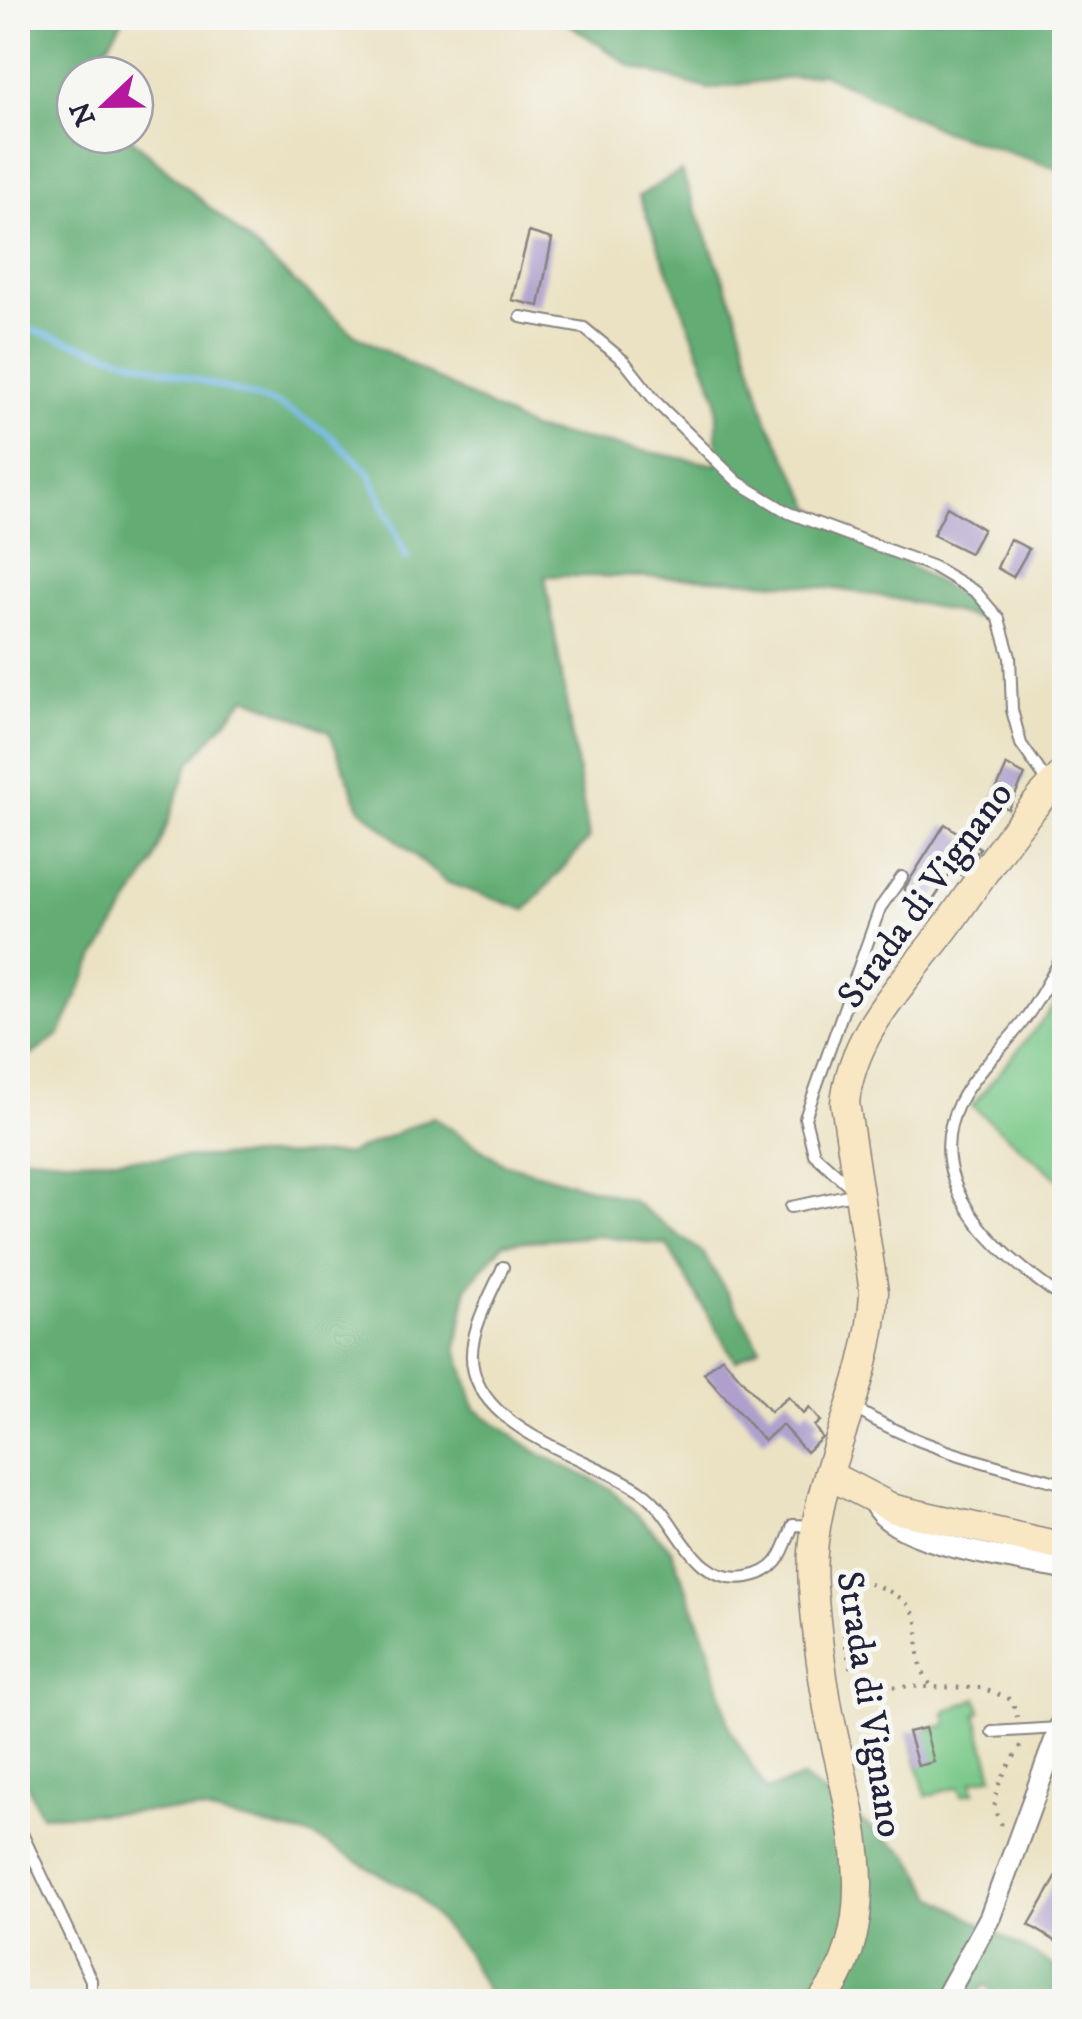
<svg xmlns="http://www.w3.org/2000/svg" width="1082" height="2019" font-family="'IM FELL DW Pica',serif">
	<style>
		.green { fill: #7ac989; stroke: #4e7662; stroke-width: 2.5 }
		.forest { fill: #63ad75; stroke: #426858; stroke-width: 2.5 }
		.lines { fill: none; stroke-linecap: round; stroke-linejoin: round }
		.stream { stroke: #72b7e9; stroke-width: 6 }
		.building { fill: #aea0cd }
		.lane-casing { stroke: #86827f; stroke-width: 14 }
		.street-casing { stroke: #86827f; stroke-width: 24 }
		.secondary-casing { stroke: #86827f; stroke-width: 31 }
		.path { stroke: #86827f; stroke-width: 4; stroke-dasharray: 2.5 8; stroke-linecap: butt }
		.lane { stroke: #fff; stroke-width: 10 }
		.street { stroke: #fff; stroke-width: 20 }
		.secondary { stroke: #f9e7c3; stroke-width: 28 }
		.labels { text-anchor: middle; stroke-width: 10; stroke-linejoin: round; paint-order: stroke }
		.street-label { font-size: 38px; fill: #22223b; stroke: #f6f6f2 }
	</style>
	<rect width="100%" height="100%" fill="#f6f6f2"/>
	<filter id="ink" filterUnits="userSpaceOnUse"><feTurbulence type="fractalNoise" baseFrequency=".01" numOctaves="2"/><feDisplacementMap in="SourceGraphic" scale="20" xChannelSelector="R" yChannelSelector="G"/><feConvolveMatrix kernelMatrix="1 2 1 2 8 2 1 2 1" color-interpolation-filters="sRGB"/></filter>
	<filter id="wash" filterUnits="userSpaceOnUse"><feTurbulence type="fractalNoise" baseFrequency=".0048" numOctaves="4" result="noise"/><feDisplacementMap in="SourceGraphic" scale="40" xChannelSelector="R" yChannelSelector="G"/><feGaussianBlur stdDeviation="2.25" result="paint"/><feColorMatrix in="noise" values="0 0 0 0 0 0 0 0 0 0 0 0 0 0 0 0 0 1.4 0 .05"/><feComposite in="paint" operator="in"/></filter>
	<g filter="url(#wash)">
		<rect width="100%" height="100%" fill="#ebe2c3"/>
		<path class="green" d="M 1064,994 L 1064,1184 L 972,1106 Z
			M 977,1698 L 981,1712 L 976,1714 L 993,1776 L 972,1781 L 974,1792 L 962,1795 L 959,1787 L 926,1796 L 909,1733 L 947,1725 L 945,1712 Z"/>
		<path class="forest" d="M 18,18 L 124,18 L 89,75 L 75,75 L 75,135 L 127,135 L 354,334 L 531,429 L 717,465 L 717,397 L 639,196 L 681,171 L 736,311 L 767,420 L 813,508 L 987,612 L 975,618 C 830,576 694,577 545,576 L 589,838 L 526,910 L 445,882 L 360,808 L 329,731 L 246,697 L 189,764 L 152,866 L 92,963 L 60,1034 L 18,1065 Z
			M 560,18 L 1064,18 L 1064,171 L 944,131 L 822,73 L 708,89 L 631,66 Z
			M 433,1117 L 503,1163 L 631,1200 L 703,1253 L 760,1347 L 735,1361 L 667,1245 L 598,1236 L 504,1243 L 467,1287 L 457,1348 L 475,1409 L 538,1453 L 610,1488 L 671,1549 L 709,1647 L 730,1729 L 766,1790 L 802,1778 L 909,1855 L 935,1897 L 1064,1972 L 1064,2001 L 1003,2001 L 984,1984 L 973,2002 L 491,2001 L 465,1951 L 416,1895 L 315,1837 L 197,1810 L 41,1815 L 18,1766 L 18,1155 L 73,1160 L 348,1154 Z"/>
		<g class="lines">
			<path class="stream" d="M 18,326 L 277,404 L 326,432 L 369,472 L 407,558"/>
		</g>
		<g id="blocks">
			<path class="building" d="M 529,232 L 552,239 L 539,306 L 512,300 Z
				M 947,507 L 983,529 L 970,553 L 933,535 Z
				M 1010,539 L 1029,549 L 1013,577 L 997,568 Z
				M 1007,765 L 1025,775 L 1008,809 L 992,800 Z
				M 945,824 L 980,848 L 961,875 L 953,870 L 930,905 L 904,889 Z
				M 722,1357 L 770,1412 L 788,1397 L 803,1414 L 809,1408 L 820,1421 L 814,1426 L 822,1438 L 806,1452 L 782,1425 L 764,1441 L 704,1373 Z
				M 925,1728 L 934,1762 L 918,1766 L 908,1732 Z
				M 1064,1864 L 1064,1946 L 1029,1925 Z"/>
		</g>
	</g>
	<g filter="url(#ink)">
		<use href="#blocks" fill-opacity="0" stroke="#86827f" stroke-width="2.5"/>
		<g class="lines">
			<g class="lane-casing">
				<path id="lane" d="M 521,317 L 584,328 L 624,361 L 657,403 L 738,482 L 789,513 L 934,567 L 976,592 L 999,619 L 1010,657 L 1012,710 L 1021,744 L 1049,784
					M 1064,953 C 1052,975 1040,998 1025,1019 C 1005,1047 974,1072 959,1103 C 918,1187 1002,1257 1064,1299
					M 853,1189 L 814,1154 L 805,1118 L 880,908 L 902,877
					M 791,1207 L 857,1193
					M 503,1267 C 493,1290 479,1314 474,1338 C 453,1426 590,1456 641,1491 C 679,1516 690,1586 747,1577 C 779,1572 783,1552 793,1525 L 812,1526
					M 854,1408 C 920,1449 990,1464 1064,1484
					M 992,1732 L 1059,1728
					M 18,1825 L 91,1980 L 91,2002"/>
			</g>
			<g class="street-casing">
				<path id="street" d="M 873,1500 C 885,1545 1022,1560 1064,1569
					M 943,2002 L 990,1917 L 1064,1716"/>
			</g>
			<g class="secondary-casing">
				<path id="secondary" d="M 829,1475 L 894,1509 L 1064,1547
					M 821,2002 C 889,1917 846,1802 828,1708 C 821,1668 816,1627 813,1587 C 805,1484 870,1399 874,1292 L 845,1103 C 853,1025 914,974 956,913 C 990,864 1022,815 1064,773"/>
			</g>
			<path class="path" d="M 930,1684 C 902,1645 943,1612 879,1587 C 867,1583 861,1580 848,1586 C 839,1602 844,1651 852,1669 C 857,1677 864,1681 871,1686 L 982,1688 L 1012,1700 L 1017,1717
				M 1002,1825 C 982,1798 1008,1769 1022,1744"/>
			<use href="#lane" class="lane"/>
			<use href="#street" class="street"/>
			<use href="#secondary" class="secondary"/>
		</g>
	</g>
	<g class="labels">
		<g class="street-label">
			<text transform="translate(924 894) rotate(-54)" y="13">Strada di Vignano</text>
			<text transform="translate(871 1704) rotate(81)" y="13">Strada di Vignano</text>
		</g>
	</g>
	<rect width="1082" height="2019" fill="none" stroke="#f6f6f2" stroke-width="60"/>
	<g transform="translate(105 105) rotate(248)"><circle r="48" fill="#f6f6f2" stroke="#a1a1a9" stroke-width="2.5"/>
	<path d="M0-8L18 38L0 25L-18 38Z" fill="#b5179e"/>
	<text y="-15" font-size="28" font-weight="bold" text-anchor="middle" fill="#22223b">N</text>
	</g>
</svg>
